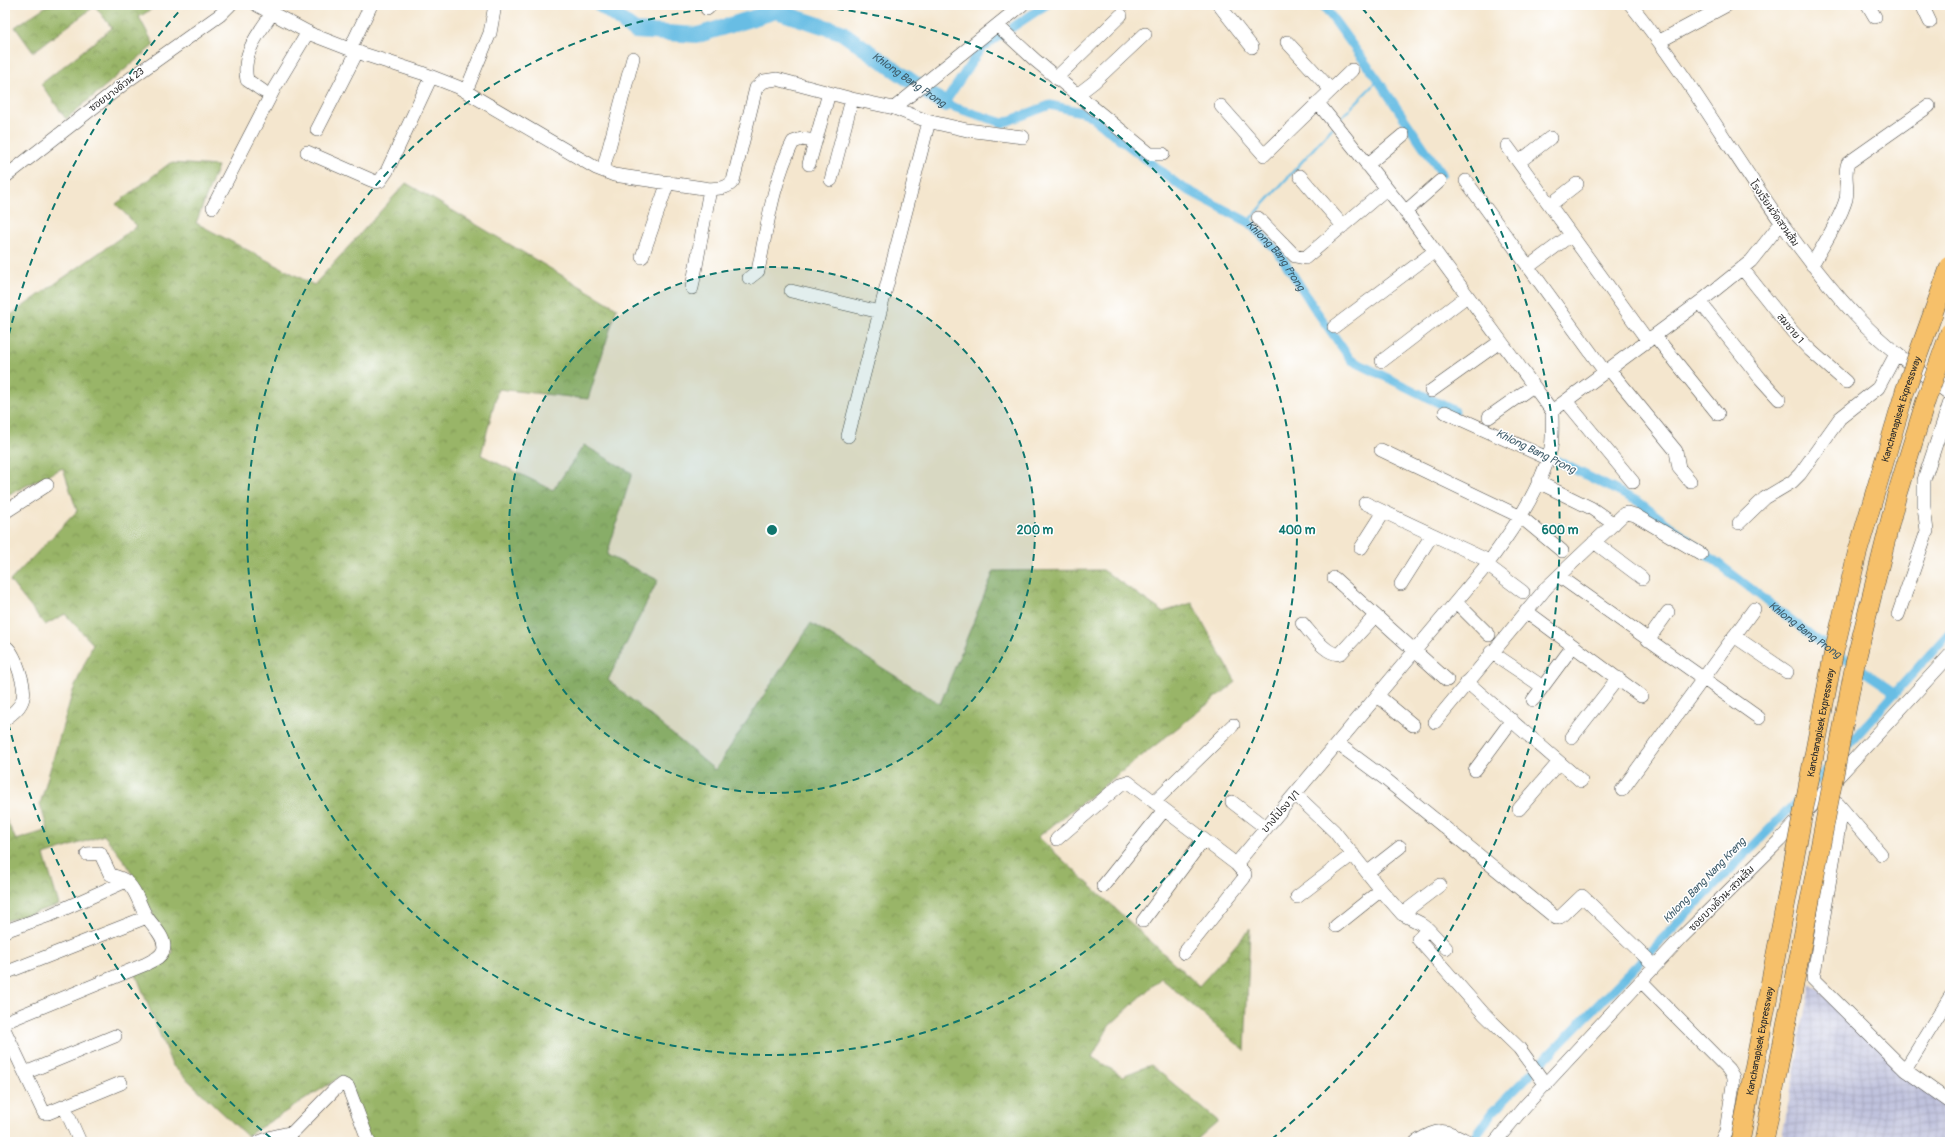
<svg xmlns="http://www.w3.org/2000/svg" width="1955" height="1147" font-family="Pangolin,'Playpen Sans Thai',sans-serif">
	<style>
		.industrial { fill: url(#industrial-grid) }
		.forest { fill: url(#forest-crowns); stroke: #627049 }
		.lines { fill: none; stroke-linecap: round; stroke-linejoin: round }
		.stream { stroke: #68bde4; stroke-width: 2.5 }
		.canal { stroke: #68bde4; stroke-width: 9 }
		.river { stroke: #68bde4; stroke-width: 16 }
		.minor-casing { stroke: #494743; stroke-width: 14 }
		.minor { stroke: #fff; stroke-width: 13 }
		.highway-bridge-casing { stroke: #494743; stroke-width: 20; stroke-linecap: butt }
		.highway-bridge { stroke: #f6c06b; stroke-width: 19 }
		.ring { fill: none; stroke: #0f766e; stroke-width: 2; stroke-dasharray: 7 5 }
		.labels { text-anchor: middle; stroke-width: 3; stroke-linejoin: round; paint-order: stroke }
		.street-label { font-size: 10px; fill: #2b2b2b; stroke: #fff }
		.water-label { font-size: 11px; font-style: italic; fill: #405e6c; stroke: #fff }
		.centre { fill: #0f766e; stroke: #fff; stroke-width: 2 }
		.ring-label { font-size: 12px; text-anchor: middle; font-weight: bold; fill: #0f766e; stroke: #fff; stroke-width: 3; stroke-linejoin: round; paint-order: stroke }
	</style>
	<defs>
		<pattern id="industrial-grid" width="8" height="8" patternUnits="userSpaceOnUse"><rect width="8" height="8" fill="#c0c2dd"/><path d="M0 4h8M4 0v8" fill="none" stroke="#a5a7be"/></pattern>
		<pattern id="forest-crowns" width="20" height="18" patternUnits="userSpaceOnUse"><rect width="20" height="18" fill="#99b567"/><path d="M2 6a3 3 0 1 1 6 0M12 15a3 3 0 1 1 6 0" fill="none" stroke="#7d9355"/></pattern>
	</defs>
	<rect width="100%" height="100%" fill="#fff"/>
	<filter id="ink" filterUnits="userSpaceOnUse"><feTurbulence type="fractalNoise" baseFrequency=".025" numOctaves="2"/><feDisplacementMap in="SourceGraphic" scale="8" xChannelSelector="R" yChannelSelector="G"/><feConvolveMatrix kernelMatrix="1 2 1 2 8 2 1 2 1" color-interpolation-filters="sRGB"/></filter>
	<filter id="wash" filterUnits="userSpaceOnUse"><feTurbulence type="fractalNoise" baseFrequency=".012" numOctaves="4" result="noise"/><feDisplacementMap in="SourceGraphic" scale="16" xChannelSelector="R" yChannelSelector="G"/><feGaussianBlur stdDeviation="0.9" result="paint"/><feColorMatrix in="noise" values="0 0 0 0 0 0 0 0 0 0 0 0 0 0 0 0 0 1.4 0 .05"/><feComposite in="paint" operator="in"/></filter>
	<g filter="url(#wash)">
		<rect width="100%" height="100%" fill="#f4e6ce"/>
		<path class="industrial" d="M 1811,984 L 1950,1105 L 1950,1142 L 1781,1142 Z"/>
		<path class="forest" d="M 48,5 L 158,5 L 139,17 L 154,45 L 66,119 L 41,84 L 112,28 L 95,6 L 33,52 L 15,27 Z
			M 170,163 L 218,166 L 196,223 L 314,285 L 406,183 L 617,308 L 588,399 L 498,389 L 481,455 L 553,490 L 584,445 L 632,473 L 607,555 L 658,580 L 608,680 L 715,770 L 811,623 L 940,704 L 994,571 L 1103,570 L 1163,612 L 1192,603 L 1236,682 L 1038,837 L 1199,986 L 1250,929 L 1245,1051 L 1161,978 L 1109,1026 L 1092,1057 L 1122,1076 L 1151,1065 L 1218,1121 L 1194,1142 L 368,1142 L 342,1076 L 247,1136 L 172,1065 L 135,972 L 173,953 L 128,866 L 104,835 L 44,855 L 59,905 L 5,921 L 5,817 L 16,840 L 48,830 L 40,804 L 73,691 L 93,644 L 65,614 L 45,625 L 10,581 L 77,511 L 63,468 L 5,496 C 5,485 8,454 5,446 L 5,319 L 137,226 L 116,204 Z"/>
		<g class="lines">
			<path class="stream" d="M 1338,121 L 1378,80
				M 1248,222 L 1332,128"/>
			<g class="canal">
				<path id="s1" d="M 1046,5 L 981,48 L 944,104 L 1003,123 L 1050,105 L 1086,113 L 1180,186 L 1248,222 L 1279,253 L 1315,309 L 1351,360 L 1455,411"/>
				<path d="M 1323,5 L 1378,80 L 1442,174"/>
				<path id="s2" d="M 1544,454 L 1639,502 L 1816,639 L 1896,693"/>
				<path d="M 1841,753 L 1950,632"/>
				<path d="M 1812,785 L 1833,762"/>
				<path d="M 1471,1142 L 1493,1112 L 1803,795"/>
			</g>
			<path class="river" id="s3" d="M 601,5 L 635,31 L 698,35 L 776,11 L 841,32 L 944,104"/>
		</g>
	</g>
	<g filter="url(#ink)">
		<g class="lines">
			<g class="minor-casing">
				<path id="minor" d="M 257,5 L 313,35 L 357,52 L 422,73 L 458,87 L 596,168 L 614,175 L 710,189 C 719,188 727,189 733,181 L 756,88 L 764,81 L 777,79 L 852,99 L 894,108 L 1022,5
					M 1219,5 L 1252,47
					M 1631,5 C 1711,105 1768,221 1855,315 C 1883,345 1917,370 1950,394
					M 1868,5 L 1875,17
					M 1922,5 L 1930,22
					M 707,9 L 711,5
					M 998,26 L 1035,60 L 1150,154 L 1163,154
					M 1660,41 L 1727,5
					M 1287,42 L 1331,90
					M 350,49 L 371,5
					M 1056,78 L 1121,15
					M 263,91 L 247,80 C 241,53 259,33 273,12
					M 466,91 L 490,33 L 495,5
					M 1077,95 L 1094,82 L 1145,34
					M 1318,103 L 1412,220 L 1552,411
					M 1221,106 L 1264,155 L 1352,70
					M 927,121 L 967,130 L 1023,137
					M 317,130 L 357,52
					M 1507,146 L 1648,341
					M 307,152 L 371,180 L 376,182 L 380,181 L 387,171 L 431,77
					M 1519,162 L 1550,138
					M 809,164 L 829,93
					M 1367,165 L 1403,135
					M 603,170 L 633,58
					M 1300,176 L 1343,226
					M 5,177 L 130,79 L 220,15 L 230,5
					M 831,180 L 852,99
					M 1466,181 L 1605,372
					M 1550,205 L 1577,184
					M 213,207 L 275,87 L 308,32
					M 1405,212 L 1440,181
					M 1258,218 L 1295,256 L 1305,258 L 1386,189
					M 642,257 L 668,182
					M 1812,265 C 1823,245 1840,220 1846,199 C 1849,186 1843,175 1848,163 L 1929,106
					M 1528,267 L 1571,235
					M 1742,268 L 1792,331 L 1810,350 L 1846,382
					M 749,278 L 758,271 C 767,228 773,181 793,142 L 802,139 L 815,141
					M 692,288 L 710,189
					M 791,291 L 880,312
					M 1700,302 L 1760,378 L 1779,399
					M 1334,327 L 1435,251
					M 1655,336 L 1718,414
					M 1382,361 L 1467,296
					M 1609,369 L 1676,451 L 1679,468 L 1690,481
					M 1431,391 L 1501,341
					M 1566,401 L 1633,482
					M 1445,412 L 1547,458
					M 1489,417 L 1533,386
					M 848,436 L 927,129 L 927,121 L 894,108
					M 1381,450 L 1521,517 L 1562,551
					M 1538,482 L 1591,508 L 1614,524
					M 1365,503 L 1489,561
					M 5,512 L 47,485
					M 1739,523 L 1765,498 L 1792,482 L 1800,474 L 1840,418 L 1878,388 L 1896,354
					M 1594,542 L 1642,578
					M 1361,548 L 1384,512
					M 1487,565 L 1523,592
					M 1559,576 L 1759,718
					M 1334,578 L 1447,680
					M 1401,584 L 1432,535
					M 1456,602 L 1489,635
					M 1526,611 L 1641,696
					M 1898,615 L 1927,531 L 1924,507 L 1924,480 L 1950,402
					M 1302,623 C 1311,633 1328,658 1341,653 L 1375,616
					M 1734,636 L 1787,672
					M 1648,640 L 1668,612
					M 5,646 C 15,652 26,686 23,698 C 21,707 13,713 5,719
					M 1491,652 L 1543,687
					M 1467,682 L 1581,781
					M 1378,696 L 1413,725
					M 1533,700 L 1573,646
					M 1435,722 L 1547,587 L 1624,514 L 1627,513 L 1635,515 L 1701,554
					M 1572,737 L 1618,678
					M 1338,744 L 1384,778 L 1556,918 L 1560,917 L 1582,896 L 1655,966
					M 1475,770 L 1512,720
					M 1622,790 L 1754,609
					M 1295,794 L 1334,831 L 1381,890 L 1402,914 L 1420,923 L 1428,929 L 1418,939 L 1484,1014 L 1519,1048 L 1546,1085
					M 1154,802 L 1233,725
					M 1232,802 L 1266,828
					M 1838,804 L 1881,854
					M 1519,809 L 1559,762
					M 1842,809 L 1813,979 L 1905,1070 L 1950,1102
					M 1057,839 L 1121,784 L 1128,782 L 1236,864 L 1486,566 C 1511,532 1541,490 1551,448 C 1553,436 1552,423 1552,411 L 1700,302 L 1751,261 L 1781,223
					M 1368,872 L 1400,847
					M 1103,886 L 1164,810
					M 1297,897 L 1353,854
					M 1402,914 L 1440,885
					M 1143,921 L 1203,840
					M 1336,926 L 1381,890
					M 1428,929 L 1446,948
					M 5,931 L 50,915 L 126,881
					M 1184,953 L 1244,878 L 1245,874 L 1236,864
					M 5,973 L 147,917
					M 1641,981 L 1728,1069 L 1733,1077 L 1733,1085 L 1726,1131 L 1721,1142
					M 5,1022 L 146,964 C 153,960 160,958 163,951 C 168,939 152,925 146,916 C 139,904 136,888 124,880 C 120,877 114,877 110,874 L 100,853 L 87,854
					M 5,1031 L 44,1113 L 48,1113 L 121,1083
					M 1905,1070 L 1950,997
					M 25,1073 L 115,1036
					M 64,1106 L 80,1142
					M 259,1142 L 272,1137 L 293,1132 L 334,1090 L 342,1084 L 348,1087 L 369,1142
					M 1416,1142 C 1441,1127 1443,1129 1469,1142
					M 1495,1142 L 1525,1106 L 1681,938 L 1779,841 L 1950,655"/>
			</g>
			<use href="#minor" class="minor"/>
			<g class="highway-bridge-casing">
				<g id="highway-bridge">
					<path id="s4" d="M 1740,1142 L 1833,656 L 1857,554 L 1905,391 L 1950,266"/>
					<path d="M 1764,1142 L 1855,664 L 1897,494 L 1926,400 L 1950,332"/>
				</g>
			</g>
			<use href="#highway-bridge" class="highway-bridge"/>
		</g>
	</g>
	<circle cx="772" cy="530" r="263" fill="#0f766e" fill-opacity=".12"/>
	<g class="ring">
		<circle cx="772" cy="530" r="263"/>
		<path d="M777 5A525 525 0 1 1 767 5"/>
		<path d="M271 1138A788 788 0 0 1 6 714M6 346A788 788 0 0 1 182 8M1362 8A788 788 0 0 1 1273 1138"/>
	</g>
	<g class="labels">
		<g class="street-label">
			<text transform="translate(116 89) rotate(-37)" y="4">ซอยบางด้วน 23</text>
			<text transform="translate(1775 213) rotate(55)" y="4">โรงเรียนวัดสวนส้ม</text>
			<text transform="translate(1791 328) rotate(50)" y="4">สมชาย 1</text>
			<text dy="4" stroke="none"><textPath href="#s4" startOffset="751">Kanchanapisek Expressway</textPath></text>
			<text dy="4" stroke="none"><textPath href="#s4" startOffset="427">Kanchanapisek Expressway</textPath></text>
			<text transform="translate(1280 811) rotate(-49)" y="4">บางโปรง 1/1</text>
			<text transform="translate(1721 898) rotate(-45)" y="4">ซอยบางด้วน-สวนส้ม</text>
			<text dy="4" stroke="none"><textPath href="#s4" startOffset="103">Kanchanapisek Expressway</textPath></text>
		</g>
		<g class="water-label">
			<text dy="4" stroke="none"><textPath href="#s3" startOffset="339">Khlong Bang Prong</textPath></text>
			<text dy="4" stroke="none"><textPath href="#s1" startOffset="534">Khlong Bang Prong</textPath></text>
			<text transform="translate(1536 451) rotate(26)" y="4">Khlong Bang Prong</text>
			<text dy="4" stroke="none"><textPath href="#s2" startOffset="316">Khlong Bang Prong</textPath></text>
			<text transform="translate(1704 880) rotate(-46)" y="4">Khlong Bang Nang Kreng</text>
		</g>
	</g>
	<circle cx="772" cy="530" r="6" class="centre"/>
	<g class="ring-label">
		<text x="1035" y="534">200 m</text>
		<text x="1297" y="534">400 m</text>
		<text x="1560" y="534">600 m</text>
	</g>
	<rect width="1955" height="1147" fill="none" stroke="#fff" stroke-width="20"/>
</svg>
